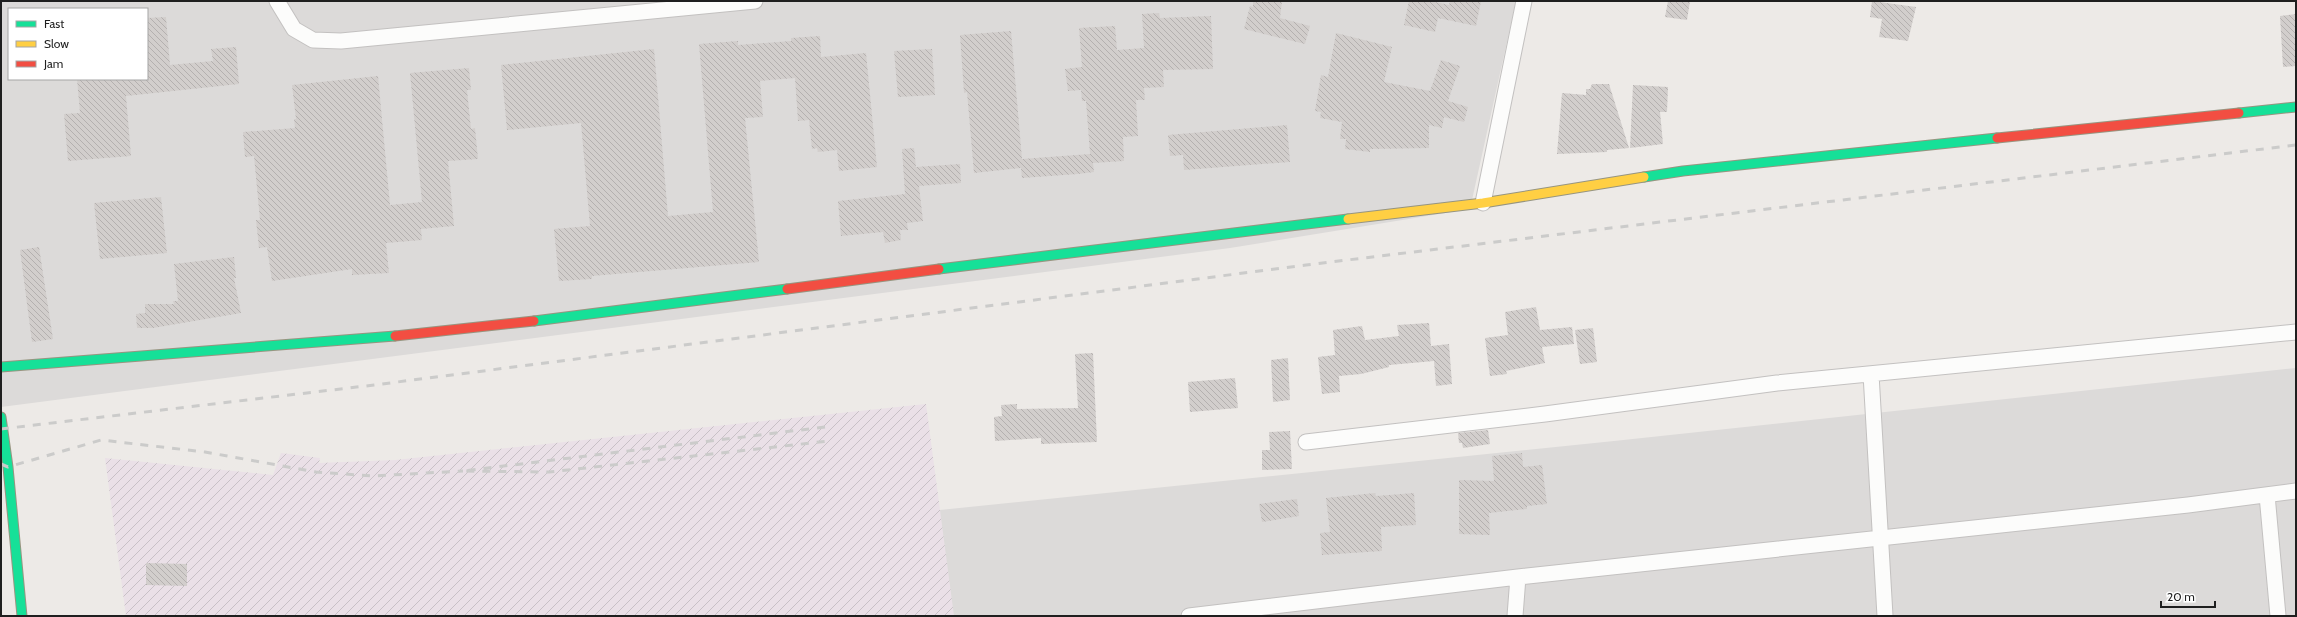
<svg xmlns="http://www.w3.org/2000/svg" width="2297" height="617" font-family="Cabin,sans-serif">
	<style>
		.residential { fill: #dcdad9; fill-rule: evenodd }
		.industrial { fill: url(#industrial-furrows) }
		.building { fill: url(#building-back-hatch) }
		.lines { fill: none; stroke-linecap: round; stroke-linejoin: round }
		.street-casing { stroke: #c3c1c0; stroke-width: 17 }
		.fast-casing { stroke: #979580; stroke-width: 11 }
		.slow-casing { stroke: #979580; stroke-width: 11 }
		.jam-casing { stroke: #979580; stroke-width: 11 }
		.street { stroke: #fcfcfb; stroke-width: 15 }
		.fast { stroke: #16e098; stroke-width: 9 }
		.slow { stroke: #ffcf43; stroke-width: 9 }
		.jam { stroke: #f24e42; stroke-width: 9 }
		.rail { stroke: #cbcbca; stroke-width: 3; stroke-dasharray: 8 8; stroke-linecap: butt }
	</style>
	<defs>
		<pattern id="industrial-furrows" width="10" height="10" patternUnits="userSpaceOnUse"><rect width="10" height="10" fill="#eae0e7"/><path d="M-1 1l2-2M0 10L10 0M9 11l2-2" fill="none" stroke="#c8c0c6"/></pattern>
		<pattern id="building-back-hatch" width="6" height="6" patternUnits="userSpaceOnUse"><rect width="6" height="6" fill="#d2cecc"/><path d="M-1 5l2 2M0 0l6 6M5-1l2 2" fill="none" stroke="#b4b0af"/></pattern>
	</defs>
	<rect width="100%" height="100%" fill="#edeae7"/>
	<path class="residential" d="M 1,1 L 1516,1 L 1470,209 L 1230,248 L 1,407 ZM 9,9 L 147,9 L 147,79 L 9,79 Z
		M 2296,368 L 2296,616 L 951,616 L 930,511 L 1614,441 Z"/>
	<path class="industrial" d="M 926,404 L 954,616 L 126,616 L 105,458 L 273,475 L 281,453 L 320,458 L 319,463 L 395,460 Z"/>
	<path class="building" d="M 1253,1 L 1282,1 L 1280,18 L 1310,26 L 1305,44 L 1244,29 L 1250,6 L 1253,7 Z
		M 1409,1 L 1431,1 L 1449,5 L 1450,1 L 1481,1 L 1476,26 L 1438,18 L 1435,32 L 1404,25 Z
		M 1668,1 L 1690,1 L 1687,20 L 1665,17 Z
		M 1872,1 L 1916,7 L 1908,41 L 1879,37 L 1882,19 L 1870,17 Z
		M 1159,13 L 1160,18 L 1211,16 L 1213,69 L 1163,70 L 1164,87 L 1144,88 L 1145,100 L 1136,100 L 1138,136 L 1123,137 L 1124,161 L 1093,163 L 1094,172 L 1078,174 L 1022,178 L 1021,168 L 974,173 L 967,92 L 964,93 L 960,35 L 1011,31 L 1022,159 L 1090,154 L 1086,101 L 1082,101 L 1081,90 L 1068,91 L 1065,69 L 1082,67 L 1079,28 L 1115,26 L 1117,50 L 1144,48 L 1142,14 Z
		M 2296,14 L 2296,66 L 2283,67 L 2280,16 Z
		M 166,17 L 170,65 L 213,61 L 211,49 L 236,47 L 239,84 L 126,96 L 131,156 L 68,161 L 64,114 L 80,113 L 77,79 L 147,79 L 147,18 Z
		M 1336,33 L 1392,47 L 1384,82 L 1430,91 L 1441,60 L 1460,66 L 1448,101 L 1468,107 L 1464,122 L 1444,117 L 1442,128 L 1429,125 L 1429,148 L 1370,149 L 1370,152 L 1345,149 L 1346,139 L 1340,139 L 1342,122 L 1320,118 L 1321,112 L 1315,111 L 1321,75 L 1328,77 Z
		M 820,36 L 821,57 L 866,53 L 877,167 L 839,171 L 837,150 L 818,152 L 817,148 L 812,149 L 809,120 L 798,121 L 795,78 L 760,81 L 763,117 L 745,118 L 759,262 L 592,276 L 592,279 L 559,281 L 554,229 L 590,226 L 581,123 L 507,130 L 501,65 L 654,49 L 668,216 L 713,212 L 699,44 L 738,41 L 738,45 L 791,41 L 791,38 Z
		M 932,49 L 935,95 L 898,97 L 894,51 Z
		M 469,68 L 471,90 L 467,90 L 471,129 L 475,128 L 478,159 L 448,161 L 454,226 L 421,229 L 422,240 L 386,243 L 389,273 L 352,275 L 352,269 L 272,281 L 267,247 L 259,248 L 256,220 L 260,220 L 254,156 L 245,157 L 243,132 L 295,128 L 294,119 L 296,119 L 292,85 L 378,76 L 390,205 L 422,202 L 410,73 Z
		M 1592,84 L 1609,84 L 1629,148 L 1607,150 L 1607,152 L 1557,154 L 1562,93 L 1586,95 L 1586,89 L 1590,89 Z
		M 1633,85 L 1668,87 L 1667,112 L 1660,112 L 1663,144 L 1630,148 Z
		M 1287,125 L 1290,162 L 1184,170 L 1183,155 L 1170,156 L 1168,135 Z
		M 914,148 L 916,167 L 960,164 L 961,183 L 919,186 L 923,221 L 907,223 L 908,230 L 900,230 L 901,240 L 885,243 L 883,232 L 841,236 L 838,201 L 905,194 L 902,149 Z
		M 161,197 L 167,253 L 100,259 L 94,203 Z
		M 39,247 L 53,339 L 32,342 L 20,250 Z
		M 234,257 L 236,278 L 234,278 L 241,313 L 153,328 L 137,328 L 136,314 L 145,313 L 145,304 L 174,304 L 173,301 L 178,301 L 174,264 Z
		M 1536,307 L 1540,330 L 1572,327 L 1574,344 L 1542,347 L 1545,363 L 1506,371 L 1507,374 L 1490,376 L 1485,338 L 1508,335 L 1505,312 Z
		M 1429,323 L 1431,346 L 1449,344 L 1452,384 L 1436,386 L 1434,361 L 1389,365 L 1389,367 L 1361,374 L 1339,376 L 1340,392 L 1322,394 L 1318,357 L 1335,355 L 1333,330 L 1362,326 L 1365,340 L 1399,336 L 1397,325 Z
		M 1593,328 L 1597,362 L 1580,364 L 1575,330 Z
		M 1093,353 L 1097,442 L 1041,444 L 1041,438 L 995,441 L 994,417 L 1002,416 L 1001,405 L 1017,404 L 1017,409 L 1078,408 L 1075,354 Z
		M 1288,358 L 1290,400 L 1273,402 L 1271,360 Z
		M 1235,378 L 1238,408 L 1190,412 L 1188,382 Z
		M 1488,430 L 1490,444 L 1463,448 L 1462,443 L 1459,443 L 1458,433 Z
		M 1290,431 L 1292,469 L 1262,470 L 1262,450 L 1270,450 L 1269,432 Z
		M 1522,453 L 1523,467 L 1542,465 L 1547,504 L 1527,506 L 1527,509 L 1489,513 L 1490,535 L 1459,534 L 1459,480 L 1494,481 L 1492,456 Z
		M 1375,493 L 1376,496 L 1414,493 L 1416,525 L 1381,527 L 1382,551 L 1322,555 L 1320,533 L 1330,532 L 1326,498 Z
		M 1297,499 L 1299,516 L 1262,522 L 1259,504 Z
		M 146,563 L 187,564 L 187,586 L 146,585 Z"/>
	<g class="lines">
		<g class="street-casing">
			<path id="street" d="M 277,1 L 294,29 L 313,40 L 341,41 L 755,1
				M 1483,203 L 1524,1
				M 1871,374 L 1885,616
				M 1306,442 L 1545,414 L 1777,383 L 2296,332
				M 2267,495 L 2278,616
				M 1189,616 L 1518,577 L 2188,505 L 2296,491
				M 1515,616 L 1518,577"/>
		</g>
		<g class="fast-casing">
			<path id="fast" d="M 2239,113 L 2296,107
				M 1644,177 L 1683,171 L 1997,138
				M 939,269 L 1348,219
				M 534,321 L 787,289
				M 1,367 L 395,336
				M 1,417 L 8,467 L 22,616"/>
		</g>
		<g class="slow-casing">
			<path id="slow" d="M 1348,219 L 1483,203 L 1644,177"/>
		</g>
		<g class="jam-casing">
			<path id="jam" d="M 1997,138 L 2239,113
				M 787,289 L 939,269
				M 395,336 L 534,321"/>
		</g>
		<use href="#street" class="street"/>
		<use href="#fast" class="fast"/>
		<use href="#slow" class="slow"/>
		<use href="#jam" class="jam"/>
		<path class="rail" d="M 825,427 L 463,471 L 549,472 L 829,441
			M 1,429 L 374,385 L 1306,265 L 2296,145
			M 1,464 L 8,467 L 101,440 L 205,452 L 316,472 L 373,476 L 463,471"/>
	</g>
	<rect width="2297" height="617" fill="none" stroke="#1f1f1f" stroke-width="4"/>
	<rect x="8" y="8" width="140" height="72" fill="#ffffff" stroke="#a5a5a5"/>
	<rect x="16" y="21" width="20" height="6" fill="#16e098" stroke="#a5a5a5"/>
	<text x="44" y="28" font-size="12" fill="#1f1f1f">Fast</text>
	<rect x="16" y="41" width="20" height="6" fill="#ffcf43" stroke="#a5a5a5"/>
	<text x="44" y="48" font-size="12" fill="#1f1f1f">Slow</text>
	<rect x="16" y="61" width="20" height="6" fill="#f24e42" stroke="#a5a5a5"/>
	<text x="44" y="68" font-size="12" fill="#1f1f1f">Jam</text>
	<path d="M2161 601v6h54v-6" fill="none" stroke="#1f1f1f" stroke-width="2"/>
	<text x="2167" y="601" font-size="12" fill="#1f1f1f" stroke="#ffffff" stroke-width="3" paint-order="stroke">20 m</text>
</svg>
